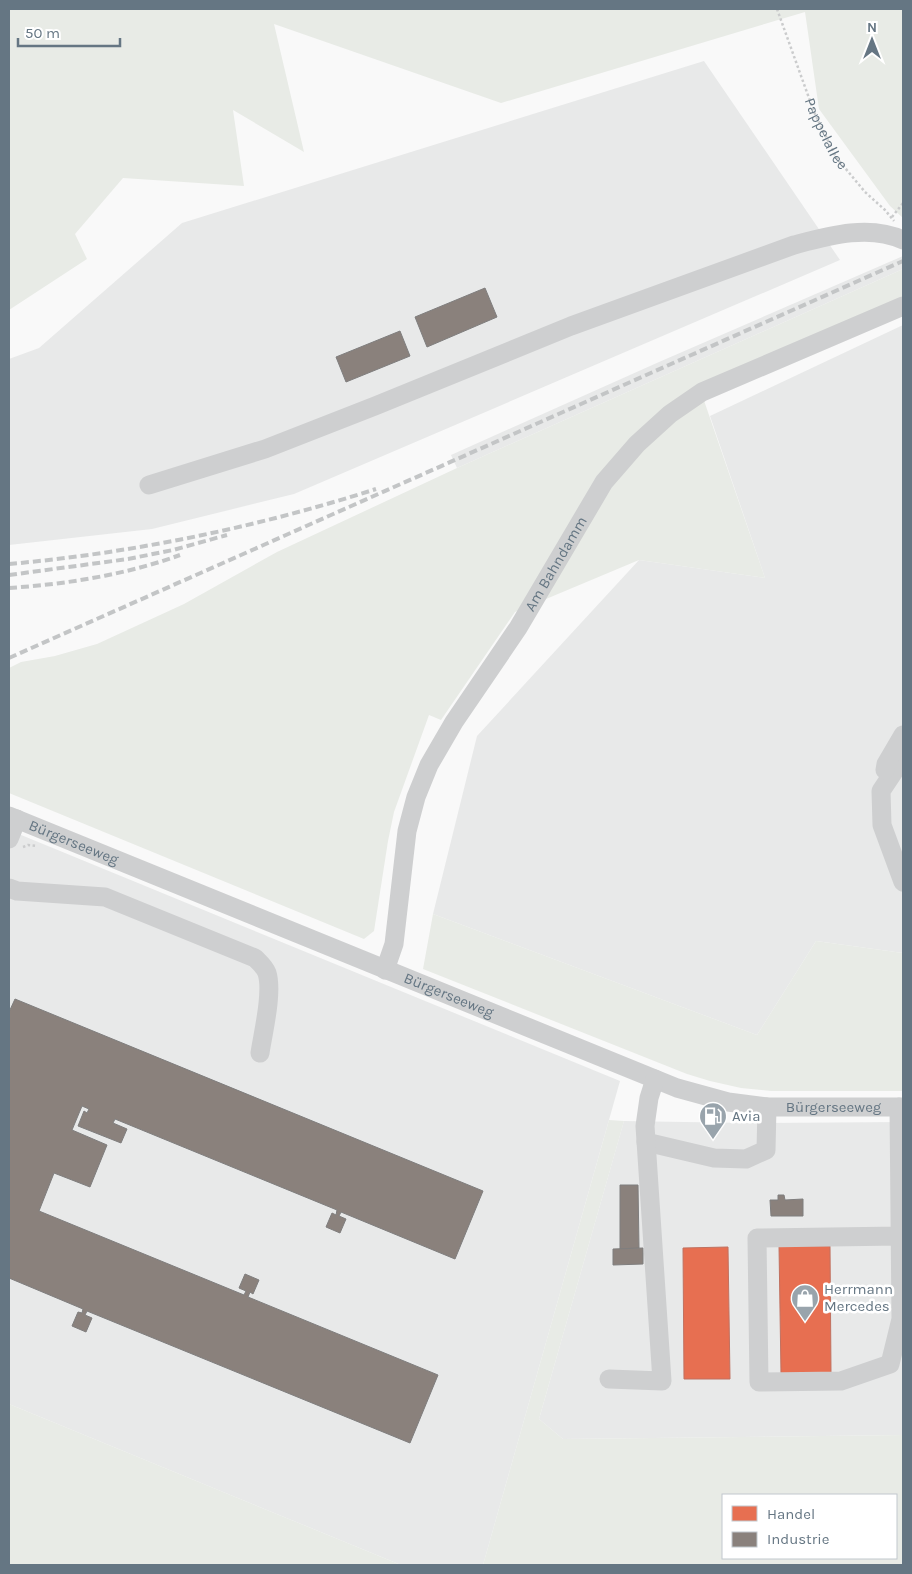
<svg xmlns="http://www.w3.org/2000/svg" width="912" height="1574" viewBox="0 0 912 1574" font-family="Karla,sans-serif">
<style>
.built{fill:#e8e9e9}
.green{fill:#e8ebe6;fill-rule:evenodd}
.shops{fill:#e76f51;stroke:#c07160}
.industry{fill:#8a817c;stroke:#7f7e7e}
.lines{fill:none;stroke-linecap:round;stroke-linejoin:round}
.path{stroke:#cbcccd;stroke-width:2.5;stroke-dasharray:2.5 2.5;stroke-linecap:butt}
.minor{stroke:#cecfd0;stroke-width:19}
.rail{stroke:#c3c5c6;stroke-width:4;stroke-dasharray:8 4;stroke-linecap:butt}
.labels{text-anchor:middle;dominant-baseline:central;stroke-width:5;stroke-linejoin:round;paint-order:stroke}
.street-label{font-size:15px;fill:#657683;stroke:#fff}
.poi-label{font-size:15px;fill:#657683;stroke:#fff;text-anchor:start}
</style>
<rect width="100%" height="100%" fill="#f9f9f9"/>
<!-- built -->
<g class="built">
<path d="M704,61l136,199 -546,234 -142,35 -143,16v-186l30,-11 143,-125z"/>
<path d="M903,256v13l-446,199 -6,-13 208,-93z"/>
<path d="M903,325v628l-87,-12 -59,94 -324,-121 44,-178 162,-176 126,18 -55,-162z"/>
<path d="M9,830l611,251 -137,484h-82l-392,-161z"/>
<path d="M624,1121l122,2 157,-1v313l-340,4 -24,-20z"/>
</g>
<!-- green -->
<g class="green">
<path d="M9,9h894v209l-13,-12 -71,-97 -14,-97 -304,91 -227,-79 30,128 -71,-42 11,76 -121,-8 -48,56 12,25 -78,51z"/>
<path d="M903,269v29l-204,88 66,192 -126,-18 -124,52 -74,108 -12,-5 -35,97 -6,29 -14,90 -10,8 -355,-146v-125l12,-6 34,-6 42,-12 87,-40 93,-52 180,-84z"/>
<path d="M433,914l324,121 59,-94 87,12v138h-132l-30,-3 -31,-7 -23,-7 -264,-105z"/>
<path d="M609,1120l15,1 -85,298 24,20 340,-4v130h-420zM723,1495h173v63h-173z"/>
<path d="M9,1404l392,161h-392z"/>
</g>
<!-- shops -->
<g class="shops">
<path d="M779,1246h51l1,127 -50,1z"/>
<path d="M728,1247l2,132h-46l-1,-131z"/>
</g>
<!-- industry -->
<g class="industry">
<path d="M485,288l12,29 -70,30 -12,-30z"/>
<path d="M400,331l10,25 -64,26 -10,-25z"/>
<path d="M15,999l468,192 -28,68 -114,-47 -2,4 7,3 -6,14 -14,-6 6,-14 4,2 1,-5 -222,-91 -2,4 14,6 -6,14 -43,-17 6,-15 3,2 2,-4 -7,-3 -10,24 35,15 -17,42 -36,-14 -15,38 205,84 2,-4 -7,-3 6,-14 14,6 -6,14 -3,-2 -2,5 190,78 -28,68 -323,-132 -2,4 7,3 -6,14 -14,-6 6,-14 4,1 1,-4 -74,-31v-266z"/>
<path d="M620,1185h18l1,63 -19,1z"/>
<path d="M778,1195h6l1,5 18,-1v17h-32l-1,-16h8z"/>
<path d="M643,1248v16l-30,1v-16z"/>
</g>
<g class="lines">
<!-- path -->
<g class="path">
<path id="s1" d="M777,9l37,103 22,45 29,35 20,18 9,11"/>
<path d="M892,217l11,-14"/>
<path d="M23,847l5,-2 9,1"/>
</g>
<!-- minor -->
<g class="minor">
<path d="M149,485l116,-36 110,-43 196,-80 223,-81c34,-9 75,-21 109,-5"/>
<path d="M903,758l-22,33 1,34 21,57"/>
<path d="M885,770l1,-6 17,-29"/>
<path id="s2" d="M9,816l668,272 51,14 39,5h136"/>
<path d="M9,839l8,-20"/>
<path d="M9,888l8,3 88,6 150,61c5,5 10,9 12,15 6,19 -4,60 -7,80"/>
<path id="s3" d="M385,970l9,-26 13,-113 9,-34 13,-32 25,-43 64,-94 86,-146 33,-38 33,-30 32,-22 201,-86"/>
<path d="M899,1107l2,212 -11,45 -49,17 -82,1 -2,-144 142,-2"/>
<path d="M646,1142l68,16 32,1 20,-9 1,-43"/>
<path d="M609,1379l53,2 -17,-255 4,-28 6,-19"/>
</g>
<!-- rail -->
<g class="rail">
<path d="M9,564c124,-11 249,-37 367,-75"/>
<path d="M9,575l119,-16 45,-9 54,-15"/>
<path d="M9,588c58,-4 116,-13 171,-33"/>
<path d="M9,658l894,-397"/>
</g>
</g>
<!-- icons -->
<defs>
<g id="fuel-pin" transform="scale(1.4375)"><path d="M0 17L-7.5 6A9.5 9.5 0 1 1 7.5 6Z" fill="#99a4ac" stroke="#fff"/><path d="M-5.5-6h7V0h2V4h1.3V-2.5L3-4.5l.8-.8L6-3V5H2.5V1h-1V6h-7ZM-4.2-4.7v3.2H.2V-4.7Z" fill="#fff"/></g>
<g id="shop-pin" transform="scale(1.4375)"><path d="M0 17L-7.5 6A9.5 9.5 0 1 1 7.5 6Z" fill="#99a4ac" stroke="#fff"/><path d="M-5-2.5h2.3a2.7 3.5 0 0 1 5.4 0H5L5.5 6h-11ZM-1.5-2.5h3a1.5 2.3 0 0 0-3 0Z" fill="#fff"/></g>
</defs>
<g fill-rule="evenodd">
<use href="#fuel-pin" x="713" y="1116"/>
<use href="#shop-pin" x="805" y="1298"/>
</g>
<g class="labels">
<!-- street labels -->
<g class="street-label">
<text stroke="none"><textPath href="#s1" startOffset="134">Pappelallee</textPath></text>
<text stroke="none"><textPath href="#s3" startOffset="449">Am Bahndamm</textPath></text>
<text stroke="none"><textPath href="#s2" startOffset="70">Bürgerseeweg</textPath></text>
<text stroke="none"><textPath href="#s2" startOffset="475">Bürgerseeweg</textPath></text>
<text stroke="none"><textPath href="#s2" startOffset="880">Bürgerseeweg</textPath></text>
</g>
<!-- poi labels -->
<g class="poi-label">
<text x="732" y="1116">Avia</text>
<text x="824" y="1289">Herrmann<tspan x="824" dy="17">Mercedes</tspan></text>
</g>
</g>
<!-- border -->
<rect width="912" height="1574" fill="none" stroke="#657683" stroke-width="20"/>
<!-- legend -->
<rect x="722" y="1494" width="175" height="65" fill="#ffffff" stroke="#c1c8cd"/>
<rect x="732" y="1506" width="25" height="15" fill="#e76f51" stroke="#c1c8cd"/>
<text x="767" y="1519" font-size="15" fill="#657683">Handel</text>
<rect x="732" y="1532" width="25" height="15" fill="#8a817c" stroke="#c1c8cd"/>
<text x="767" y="1544" font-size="15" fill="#657683">Industrie</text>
<!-- north arrow -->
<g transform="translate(872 40)" stroke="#ffffff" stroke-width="4" paint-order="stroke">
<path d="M0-4L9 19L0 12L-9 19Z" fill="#657683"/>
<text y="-8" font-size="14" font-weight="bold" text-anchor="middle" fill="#657683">N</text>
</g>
<!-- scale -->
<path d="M18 38v8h102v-8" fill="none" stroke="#657683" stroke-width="2.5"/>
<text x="25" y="38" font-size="15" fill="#657683" stroke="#ffffff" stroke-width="4" paint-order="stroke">50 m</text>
</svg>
